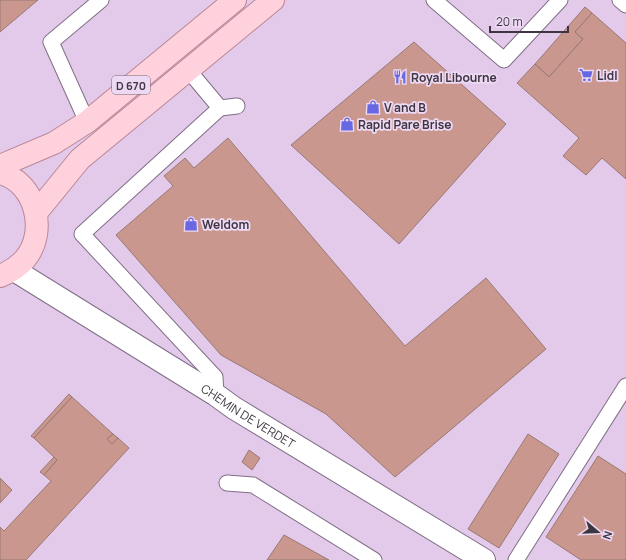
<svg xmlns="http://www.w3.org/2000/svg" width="626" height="560" viewBox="0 0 626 560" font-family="Manrope,sans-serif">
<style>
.built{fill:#e3caeb}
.building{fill:#ca978f;stroke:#997974}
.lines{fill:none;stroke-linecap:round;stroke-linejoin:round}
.service-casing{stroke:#816f87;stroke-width:17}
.tertiary-casing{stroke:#816f87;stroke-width:24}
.primary-casing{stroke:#ba8796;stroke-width:24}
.service{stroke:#fff;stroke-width:15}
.tertiary{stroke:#fff;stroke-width:22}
.primary{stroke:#fed1dc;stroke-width:22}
.labels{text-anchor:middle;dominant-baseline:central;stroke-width:3.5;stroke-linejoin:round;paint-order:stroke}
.shield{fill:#edd9f4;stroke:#726776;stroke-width:1}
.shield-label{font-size:11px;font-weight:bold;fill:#3d3640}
.poi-label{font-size:12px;font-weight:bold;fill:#3d3640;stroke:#edd9f4;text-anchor:start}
.street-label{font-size:12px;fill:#3d3640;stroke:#edd9f4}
</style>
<rect width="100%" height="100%" fill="#edd9f4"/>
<!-- built -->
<rect class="built" x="0" y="0" width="626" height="560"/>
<!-- building -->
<g class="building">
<path d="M0,0h38l-38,32z"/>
<path d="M585,7l7,6 -17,19 8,7 -34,38 -14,-13z"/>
<path d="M592,13l34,30v136l-24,-21 -16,17 -23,-19 16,-18 -62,-55 18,-19 14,13 34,-38 -8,-7z"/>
<path d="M414,42l92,82 -107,120 -108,-99z"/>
<path d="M228,138l177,208 81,-68 60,71 -151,128 -69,-63 -105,-59 -105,-120 57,-49 -9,-10 21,-18 9,10z"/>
<path d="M69,394l3,3 -38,41 -3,-2z"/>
<path d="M72,397l41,37 -6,5 5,5 6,-6 11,10 -103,112h-26v-33l4,4 47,-50 -7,-6 13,-15 -23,-22z"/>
<path d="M113,434l5,4 -6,6 -5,-5z"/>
<path d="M528,434l31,20 -60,94 -31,-19z"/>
<path d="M249,450l11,8 -8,12 -10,-8z"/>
<path d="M598,456l28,18v86h-45l-35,-23z"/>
<path d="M54,457l3,3 -13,15 -4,-3z"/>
<path d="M0,478l12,12 -12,13z"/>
<path d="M284,535l45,25h-62z"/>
</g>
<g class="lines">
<!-- service casing -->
<g class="service-casing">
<g id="service">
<path d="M434,0l70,60 56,-60"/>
<path d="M620,0l6,5"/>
<path d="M189,71l31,37 -138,126 133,143 1,18"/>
<path d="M220,108l17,-2"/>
<path d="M87,122l-36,-80 50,-42"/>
<path d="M227,483l26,2 121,75"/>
<path d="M516,560l110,-174"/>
</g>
</g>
<!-- tertiary casing -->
<g class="tertiary-casing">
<g id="tertiary">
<path id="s1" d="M14,270l202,125 18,13 250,152"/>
</g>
</g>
<!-- primary casing -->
<g class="primary-casing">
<g id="primary">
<path d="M0,166l54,-23 33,-21 148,-122"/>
<path d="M0,173c36,9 48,59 25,86 -7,8 -15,13 -25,17"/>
<path d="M36,213l44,-54 193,-159"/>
</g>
</g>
<!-- service -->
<use href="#service" class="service"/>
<!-- tertiary -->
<use href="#tertiary" class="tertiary"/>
<!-- primary -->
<use href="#primary" class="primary"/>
</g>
<!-- icons -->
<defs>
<g id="supermarket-bare" transform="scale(1.08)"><path d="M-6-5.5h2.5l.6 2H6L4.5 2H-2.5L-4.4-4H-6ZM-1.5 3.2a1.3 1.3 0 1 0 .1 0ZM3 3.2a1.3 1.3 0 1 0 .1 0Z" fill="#6869e2" stroke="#edd9f4" stroke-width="2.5" paint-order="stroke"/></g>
<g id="restaurant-bare" transform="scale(1.08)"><path d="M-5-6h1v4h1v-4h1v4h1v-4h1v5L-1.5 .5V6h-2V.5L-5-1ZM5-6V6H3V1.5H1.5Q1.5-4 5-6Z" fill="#6869e2" stroke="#edd9f4" stroke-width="2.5" paint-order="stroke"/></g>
<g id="shop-bare" transform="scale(1.08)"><path d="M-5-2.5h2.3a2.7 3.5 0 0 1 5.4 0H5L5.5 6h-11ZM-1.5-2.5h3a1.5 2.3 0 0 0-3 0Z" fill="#6869e2" stroke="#edd9f4" stroke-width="2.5" paint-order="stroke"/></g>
</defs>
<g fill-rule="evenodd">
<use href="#supermarket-bare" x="586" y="75"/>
<use href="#restaurant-bare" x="400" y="77"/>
<use href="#shop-bare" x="373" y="107"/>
<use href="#shop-bare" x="347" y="124"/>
<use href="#shop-bare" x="191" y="224"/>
</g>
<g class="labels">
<!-- shield labels -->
<rect class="shield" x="112" y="76" width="38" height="18" rx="3"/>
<g class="shield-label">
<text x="131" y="85">D 670</text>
</g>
<!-- poi labels -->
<g class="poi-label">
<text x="597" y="75">Lidl</text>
<text x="411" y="77">Royal Libourne</text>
<text x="384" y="107">V and B</text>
<text x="358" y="124">Rapid Pare Brise</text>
<text x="202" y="224">Weldom</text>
</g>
<!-- street labels -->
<g class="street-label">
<text stroke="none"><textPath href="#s1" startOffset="276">CHEMIN DE VERDET</textPath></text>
</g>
</g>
<!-- north arrow -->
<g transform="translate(598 532) rotate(109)" stroke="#edd9f4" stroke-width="3" paint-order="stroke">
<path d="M0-3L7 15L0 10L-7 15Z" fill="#3d3640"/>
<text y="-6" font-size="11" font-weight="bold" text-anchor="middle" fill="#3d3640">N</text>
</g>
<!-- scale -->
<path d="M490 26v6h78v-6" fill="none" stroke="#3d3640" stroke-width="2"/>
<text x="496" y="26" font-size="12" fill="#3d3640" stroke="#edd9f4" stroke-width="3" paint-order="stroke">20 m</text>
</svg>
